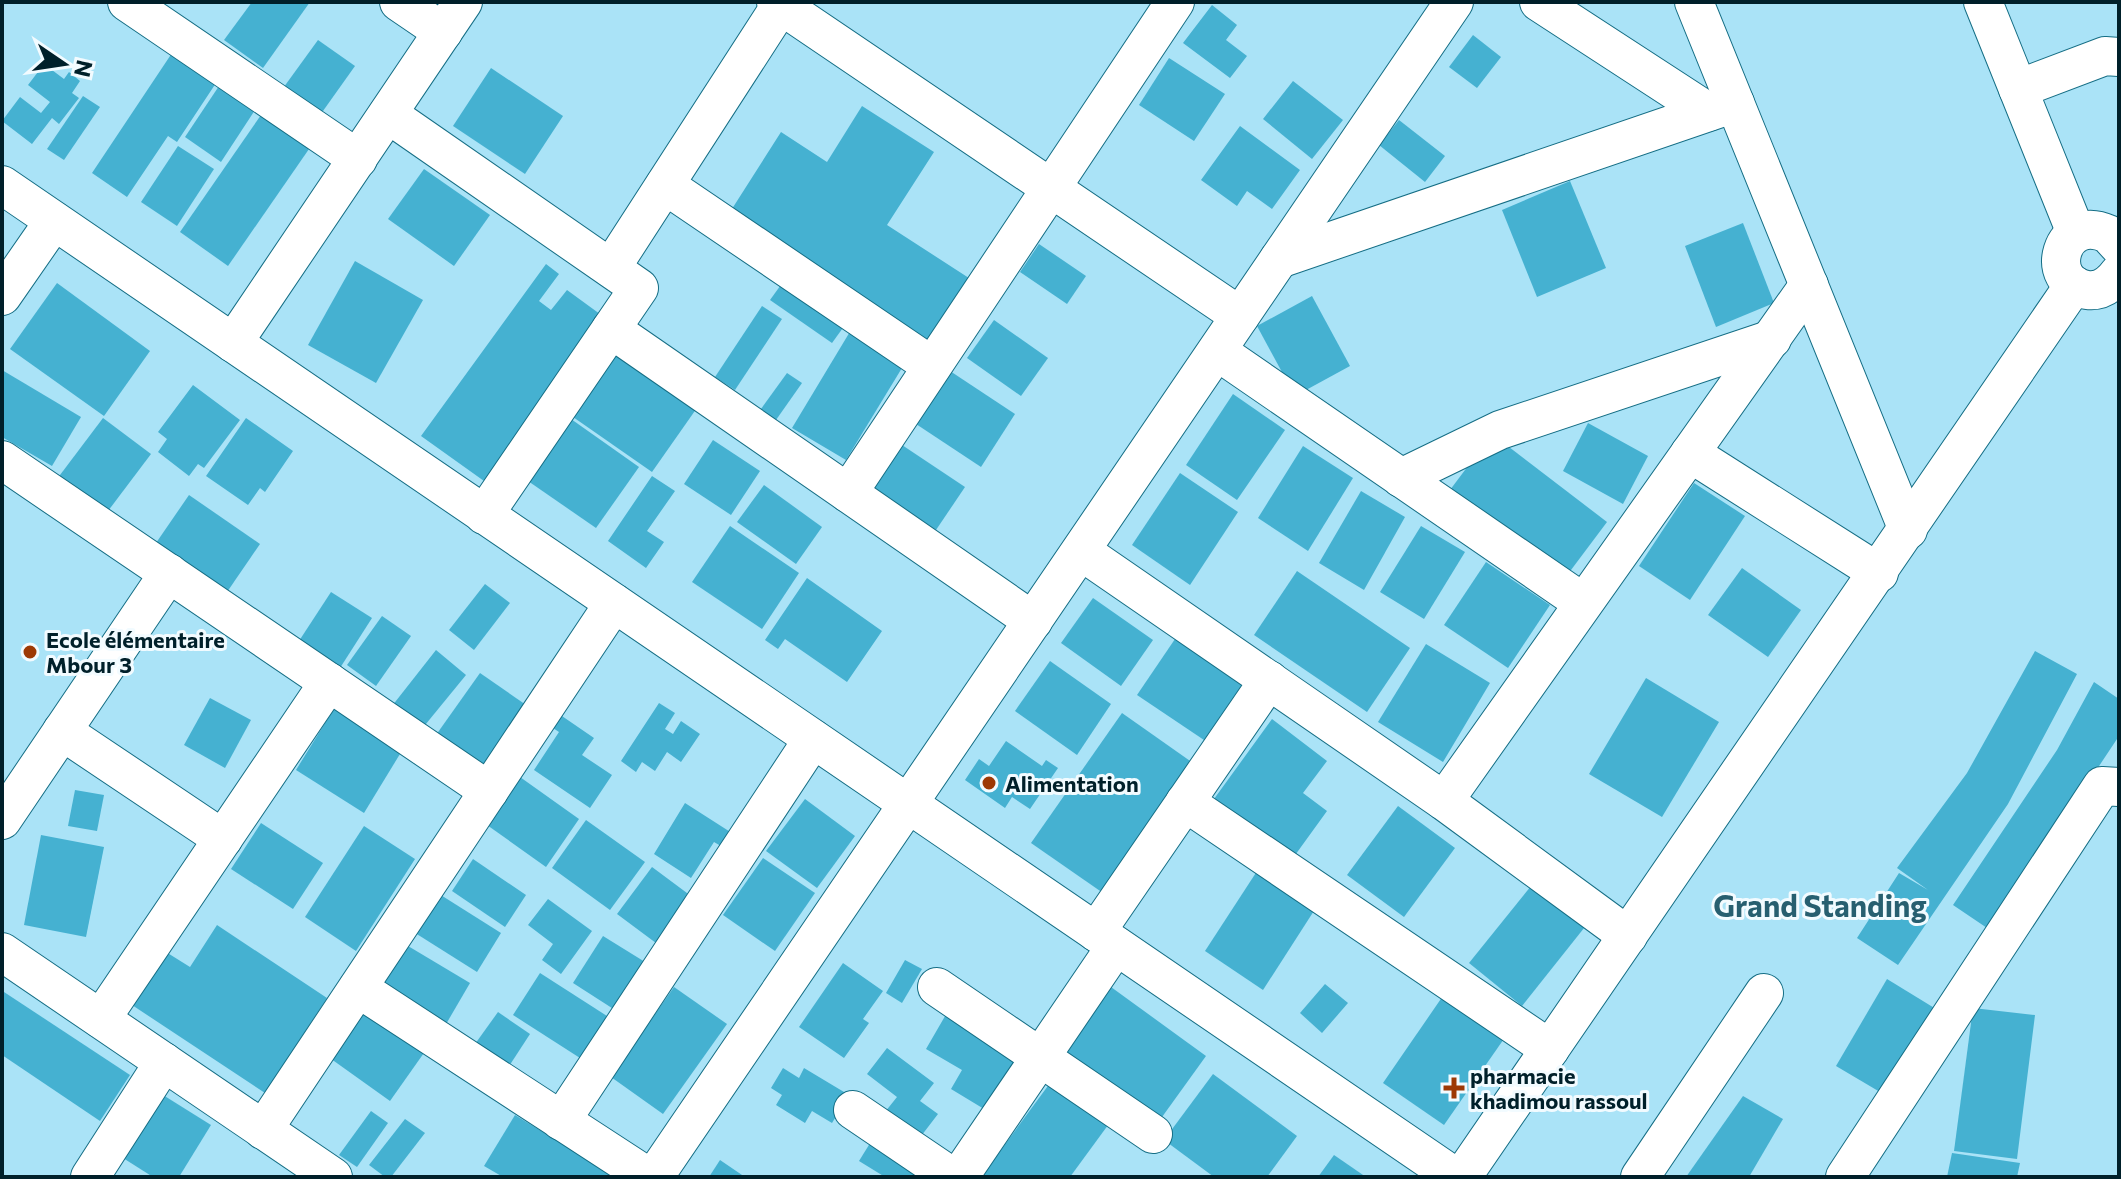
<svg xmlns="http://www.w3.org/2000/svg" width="2121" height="1179" viewBox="0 0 2121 1179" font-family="Commissioner,sans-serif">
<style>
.building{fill:#45b1d1}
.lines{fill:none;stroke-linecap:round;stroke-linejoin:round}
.minor-casing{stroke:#156e85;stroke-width:40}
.minor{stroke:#fff;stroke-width:38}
.poi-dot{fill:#9d3905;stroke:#f2fbff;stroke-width:3}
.labels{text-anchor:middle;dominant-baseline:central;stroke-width:6;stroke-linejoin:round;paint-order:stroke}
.poi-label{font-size:22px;font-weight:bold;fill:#00202a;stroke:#f2fbff;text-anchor:start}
.district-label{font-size:30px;font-weight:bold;fill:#275f70;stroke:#f2fbff}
</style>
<rect width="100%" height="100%" fill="#aae3f7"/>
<!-- building -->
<g class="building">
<path d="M252,2h58l-47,66 -39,-28z"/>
<path d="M1212,5l25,20 -11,15 21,16 -17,22 -47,-35z"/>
<path d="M1473,35l28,22 -24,31 -28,-21z"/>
<path d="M318,40l37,26 -37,52 -37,-27z"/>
<path d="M174,50l44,30 -41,62 -9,-6 -41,61 -35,-24z"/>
<path d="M1169,58l56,36 -31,47 -55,-36z"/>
<path d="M44,64l20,15 5,-7 11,9 -8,12 7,5 -20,26 -7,-6 -20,26 -30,-23 18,-24 21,16 9,-11 -22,-17z"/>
<path d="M491,68l72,48 -38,58 -72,-48z"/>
<path d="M1293,81l50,39 -31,39 -49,-40z"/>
<path d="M221,83l36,24 -36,55 -36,-25z"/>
<path d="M83,96l17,11 -36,53 -17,-11z"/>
<path d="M862,106l72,46 -47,73 85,55 -41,63 -201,-131 51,-80 46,30z"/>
<path d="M261,115l48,34 -81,117 -48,-34z"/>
<path d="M1399,120l46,36 -20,26 -46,-37z"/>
<path d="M1240,126l60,44 -28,39 -25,-18 -10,15 -36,-26z"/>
<path d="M178,146l36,23 -37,57 -36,-24z"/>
<path d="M424,169l66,46 -36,51 -66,-47z"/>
<path d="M1570,181l36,87 -69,29 -35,-87z"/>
<path d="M1743,223l31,80 -58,24 -31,-81z"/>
<path d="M1039,244l47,32 -19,28 -47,-32z"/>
<path d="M355,261l68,39 -47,83 -68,-38z"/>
<path d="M546,264l13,10 -20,27 12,9 16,-20 37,27 -120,164 -63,-45z"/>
<path d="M783,282l62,43 -13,18 -62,-43z"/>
<path d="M57,283l93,68 -46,65 -94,-67z"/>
<path d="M1312,296l38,70 -55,30 -38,-70z"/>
<path d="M762,306l20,13 -47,71 -20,-13z"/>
<path d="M994,320l54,38 -27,38 -54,-38z"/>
<path d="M851,330l54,33 -59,97 -54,-32z"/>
<path d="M619,349l80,56 -47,67 -79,-55z"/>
<path d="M2,370l79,47 -29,49 -50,-29z"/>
<path d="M950,371l65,43 -34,53 -65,-43z"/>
<path d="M787,373l15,10 -26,37 -15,-11z"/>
<path d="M193,385l47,35 -36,48 -6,-4 -9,12 -31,-24 9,-13 -9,-7z"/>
<path d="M1233,394l52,36 -48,70 -51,-35z"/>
<path d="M103,418l48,36 -46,61 -48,-36z"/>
<path d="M246,418l47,33 -28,41 -5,-4 -12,17 -42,-29z"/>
<path d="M571,419l68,48 -43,61 -68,-47z"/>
<path d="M1588,423l60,33 -25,48 -60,-33z"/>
<path d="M1492,434l115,88 -42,56 -115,-88z"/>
<path d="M713,440l47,31 -29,44 -47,-31z"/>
<path d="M899,443l66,44 -29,43 -66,-44z"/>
<path d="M1303,446l50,32 -45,73 -50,-33z"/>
<path d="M1180,473l58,39 -48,73 -58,-40z"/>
<path d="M652,476l23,15 -28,40 17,11 -18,26 -38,-27z"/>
<path d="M1694,483l51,33 -55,84 -51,-34z"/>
<path d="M764,485l58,42 -26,37 -59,-42z"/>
<path d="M1361,491l44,26 -41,73 -45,-27z"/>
<path d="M189,495l71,49 -35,51 -69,-52z"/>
<path d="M730,526l69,47 -37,56 -70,-47z"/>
<path d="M1421,526l44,26 -41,67 -44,-27z"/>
<path d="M1486,562l64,43 -42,63 -64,-43z"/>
<path d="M1742,568l59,42 -33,47 -60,-42z"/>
<path d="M1297,571l113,77 -43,64 -113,-77z"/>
<path d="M807,578l75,53 -35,51 -62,-43 -7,10 -13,-9z"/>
<path d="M485,584l25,19 -36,47 -25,-20z"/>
<path d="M331,592l41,26 -32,50 -41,-27z"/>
<path d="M1093,598l60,42 -32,46 -60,-43z"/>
<path d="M382,616l29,20 -35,50 -29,-21z"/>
<path d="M1175,639l67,46 -38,55 -67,-45z"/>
<path d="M1426,644l64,39 -47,79 -65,-40z"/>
<path d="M436,650l30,25 -45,55 -29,-24z"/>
<path d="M2035,651l42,23 -69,130 -110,161 -41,-27 42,-65 29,17 -31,-22 70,-95z"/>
<path d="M1050,661l61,43 -34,51 -62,-44z"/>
<path d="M480,673l49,34 -44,63 -49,-35z"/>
<path d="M1646,678l73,44 -57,95 -73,-43z"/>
<path d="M2094,682l25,17v37l-129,194 -37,-25 104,-155z"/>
<path d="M210,698l41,22 -26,48 -41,-23z"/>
<path d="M659,703l16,10 -10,16 8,5 8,-13 19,13 -19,28 -14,-10 -12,19 -13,-9 -6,10 -15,-11z"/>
<path d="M335,707l68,42 -39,64 -68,-43z"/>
<path d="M1122,713l71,50 -90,130 -72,-50z"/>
<path d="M559,714l35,24 -12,17 30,20 -22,33 -56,-38 25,-38 -9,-6z"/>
<path d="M1272,719l55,42 -24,32 24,18 -34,47 -79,-59z"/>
<path d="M1006,741l36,25 4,-6 12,8 -28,41 -18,-12 -7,11 -40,-28 14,-21 10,7z"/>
<path d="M520,777l59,42 -33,48 -59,-42z"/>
<path d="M75,790l29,5 -7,36 -29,-5z"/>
<path d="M805,799l50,37 -38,52 -51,-37z"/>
<path d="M685,803l50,32 -9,14 -12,-7 -23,36 -37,-24z"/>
<path d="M1398,806l57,42 -51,69 -57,-42z"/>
<path d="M586,820l59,42 -35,48 -58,-42z"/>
<path d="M261,823l62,40 -30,46 -62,-40z"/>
<path d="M364,826l51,33 -59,92 -51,-34z"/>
<path d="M41,835l63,12 -18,90 -62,-12z"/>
<path d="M763,858l52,35 -40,58 -52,-36z"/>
<path d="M473,859l53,36 -21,32 -53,-36z"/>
<path d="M1261,865l58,38 -56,87 -58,-39z"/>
<path d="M652,867l43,32 -35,47 -43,-32z"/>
<path d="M1539,876l53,42 -70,88 -53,-43z"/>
<path d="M436,892l65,41 -24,39 -65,-41z"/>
<path d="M548,899l44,32 -31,43 -19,-14 11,-16 -25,-19z"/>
<path d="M217,925l110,73 -62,95 -133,-88 34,-53 24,15z"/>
<path d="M603,936l42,26 -30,48 -42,-27z"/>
<path d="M403,943l67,40 -28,48 -67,-40z"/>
<path d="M905,960l17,9 -20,34 -16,-10z"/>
<path d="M843,963l40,28 -20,28 6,4 -25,35 -45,-31z"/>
<path d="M540,973l67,43 -27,42 -67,-43z"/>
<path d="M1887,979l49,30 -51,86 -49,-29z"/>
<path d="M1325,984l23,19 -26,30 -22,-20z"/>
<path d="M674,987l53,37 -64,90 -52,-37z"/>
<path d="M1111,987l95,69 -49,68 -95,-69z"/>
<path d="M1447,990l61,43 -64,92 -61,-42z"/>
<path d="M4,992l126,83 -30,46 -98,-66z"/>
<path d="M364,1005l62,45 -36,51 -63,-45z"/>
<path d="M1973,1008l62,7 -18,144 -63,-8z"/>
<path d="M948,1011l75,44 -34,57 -38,-23 11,-19 -36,-21z"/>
<path d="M498,1012l32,22 -26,40 -34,-23z"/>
<path d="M887,1048l47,35 -14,18 18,13 -23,30 -34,-27 16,-20 -30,-23z"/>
<path d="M783,1068l16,10 5,-10 45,27 -17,28 -20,-12 -7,12 -29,-18 6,-10 -11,-7z"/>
<path d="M1213,1074l84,62 -30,41h-53l-50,-37z"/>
<path d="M1053,1079l58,42 -41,56h-89z"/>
<path d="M163,1095l48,30 -32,52h-26l-30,-19z"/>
<path d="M1743,1096l40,23 -34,58h-63z"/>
<path d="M371,1111l17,12 -31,44 -18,-12z"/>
<path d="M515,1115l101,62h-113l-19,-11z"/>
<path d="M405,1119l20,14 -34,44h-6l-16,-12z"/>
<path d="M872,1140l59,37h-46l-26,-16z"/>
<path d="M1952,1153l68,10 -3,14h-70z"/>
<path d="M1334,1155l32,22h-48z"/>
<path d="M720,1160l25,17h-36z"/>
</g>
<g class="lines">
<!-- minor casing -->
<g class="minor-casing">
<g id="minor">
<path d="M127,2l231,157"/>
<path d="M399,2l44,30"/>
<path d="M776,2l464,314"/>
<path d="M1539,2l169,110"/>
<path d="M1694,2l214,528"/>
<path d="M1983,2l93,231"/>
<path d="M2018,89l87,-33 14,1"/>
<path d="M388,114l251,174 -155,227"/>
<path d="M2,185l1453,992"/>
<path d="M665,185l267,181"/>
<path d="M2119,246l-11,-12c-48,-22 -66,49 -21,56 14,2 24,-6 32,-17"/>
<path d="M1279,259l456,-156"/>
<path d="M611,268l170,-263"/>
<path d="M2,296l52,-75"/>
<path d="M611,329l422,292"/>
<path d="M233,343l230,-341"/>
<path d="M1217,351l365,251"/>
<path d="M1690,453l189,120"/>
<path d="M2,460l487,331"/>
<path d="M1401,478l99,-48 272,-91"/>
<path d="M848,493l327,-491"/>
<path d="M1081,551l363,250 184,135"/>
<path d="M62,731l161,108"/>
<path d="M1444,801l365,-516"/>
<path d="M1185,802l365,247"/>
<path d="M2,820l167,-247"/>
<path d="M1096,932l173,-252"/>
<path d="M2,952l331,225"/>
<path d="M937,987l216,147"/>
<path d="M358,988l290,189"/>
<path d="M101,1019l228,-337"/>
<path d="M853,1110l99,67"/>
<path d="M561,1121l252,-382"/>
<path d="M263,1130l351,-527"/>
<path d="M90,1177l74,-115"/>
<path d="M654,1177l800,-1175"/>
<path d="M959,1177l157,-231"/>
<path d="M1462,1177l612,-892"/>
<path d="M1640,1177l124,-184"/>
<path d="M1845,1177l257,-391 17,1"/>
</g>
</g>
<!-- minor -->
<use href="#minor" class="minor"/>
</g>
<!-- markers -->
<g class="poi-dot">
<circle cx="30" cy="652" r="8"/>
<circle cx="989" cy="783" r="8"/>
<path d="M1450 1076h8v8h8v8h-8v8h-8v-8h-8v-8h8z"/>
</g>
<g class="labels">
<!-- poi labels -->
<g class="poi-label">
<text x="46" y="639">Ecole élémentaire<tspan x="46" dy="25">Mbour 3</tspan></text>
<text x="1005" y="783">Alimentation</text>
<text x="1470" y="1075">pharmacie<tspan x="1470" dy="25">khadimou rassoul</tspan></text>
</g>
<!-- district labels -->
<g class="district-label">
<text x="1820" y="904">Grand Standing</text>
</g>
</g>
<!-- border -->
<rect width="2121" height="1179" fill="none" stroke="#00202a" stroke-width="8"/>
<!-- north arrow -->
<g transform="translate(64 64) rotate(103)" stroke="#f2fbff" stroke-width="6" paint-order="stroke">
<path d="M0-6L14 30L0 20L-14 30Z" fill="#00202a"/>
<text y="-12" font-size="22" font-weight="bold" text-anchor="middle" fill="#00202a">N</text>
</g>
</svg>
